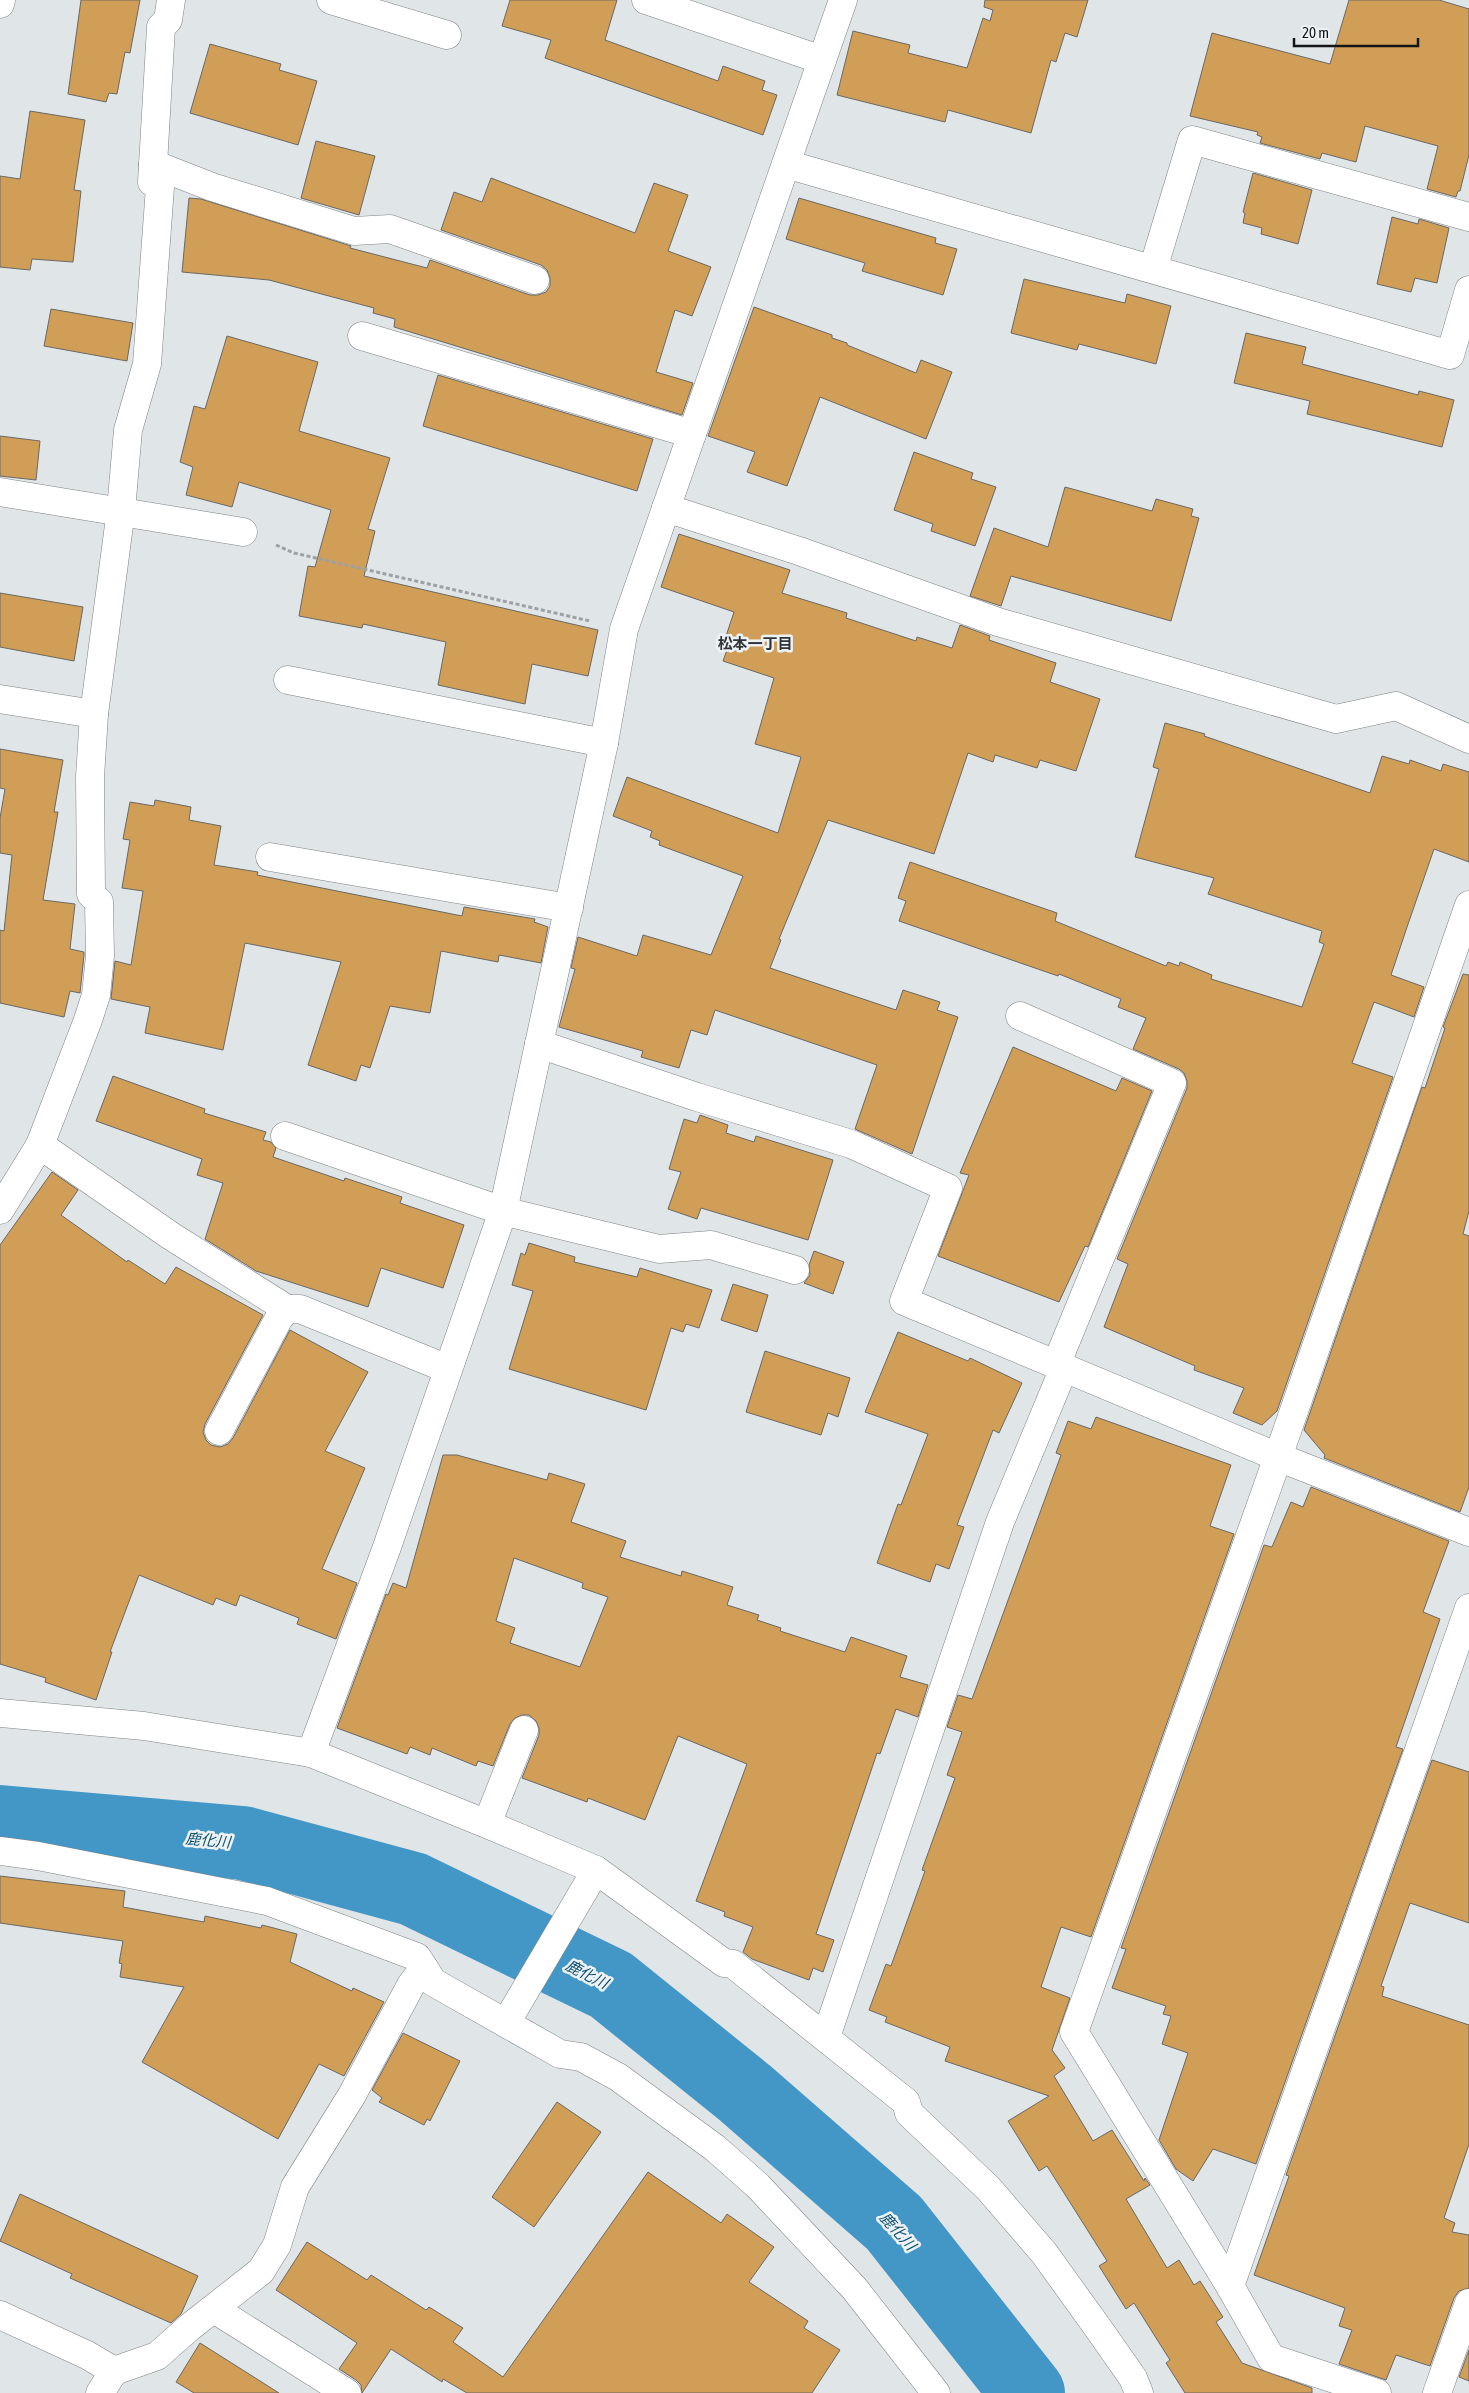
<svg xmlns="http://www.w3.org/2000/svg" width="1469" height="2393" viewBox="0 0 1469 2393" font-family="'Asap Condensed','Noto Sans JP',sans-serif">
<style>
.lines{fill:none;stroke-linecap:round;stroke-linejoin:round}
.river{stroke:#4397c6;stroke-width:74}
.building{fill:#d09e56;stroke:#6a6864;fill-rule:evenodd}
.minor-casing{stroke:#7f8386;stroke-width:29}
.path{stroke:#9ea1a4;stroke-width:3;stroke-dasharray:4 2.5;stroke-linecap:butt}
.minor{stroke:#fff;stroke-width:28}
.labels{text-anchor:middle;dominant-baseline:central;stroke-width:5;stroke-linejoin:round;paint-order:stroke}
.neighbourhood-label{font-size:15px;font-weight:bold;fill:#313437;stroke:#edf2f5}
.water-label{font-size:15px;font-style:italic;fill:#0b4f6f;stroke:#edf2f5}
</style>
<rect width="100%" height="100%" fill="#e0e5e8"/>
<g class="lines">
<!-- river -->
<path class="river" d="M0,1822l243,21 170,46 198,96 134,108 149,130 134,170"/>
</g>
<!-- building -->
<g class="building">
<path d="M81,0h59l-10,53 -5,-1 -8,42 -8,-1 -3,9 -38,-8z"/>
<path d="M510,0h107l-12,40 113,41 5,-15 42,15 -3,9 15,5 -14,40 -218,-77 6,-18 -49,-14z"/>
<path d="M985,0h103l-11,37 -12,-4 -9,29 -5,-2 -20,73 -83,-23 -3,12 -108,-27 16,-64 57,14 -2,8 59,15 16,-50 7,3 3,-11 -9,-3z"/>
<path d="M1349,0h90l30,9v146l-9,36h-2l-2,6 -29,-8 11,-43 -73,-20 -9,36 -34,-9 -2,6 -60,-16 2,-6 -5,-2 1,-3 -68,-16 22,-83 118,31z"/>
<path d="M210,44l71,20 -2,6 38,11 -19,64 -108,-32z"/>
<path d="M30,111l55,9 -11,70 7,1 -8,71 -41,-3 -2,11 -30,-3v-91l20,3z"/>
<path d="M316,141l59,15 -16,59 -58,-17z"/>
<path d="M1253,173l59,17 -14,54 -37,-10 1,-6 -19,-5 2,-10 -2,-1z"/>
<path d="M491,178l144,55 19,-50 34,12 -20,56 43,16 -19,49 -17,-6 -19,62 37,11 -11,32 -288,-88 1,-8 -22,-6 1,-5 -105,-28 -87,-8 7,-74 12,1 150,47 -1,2 77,20 3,-8 100,35h8l8,-3 4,-6v-8l-3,-8 -6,-5 -100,-35 13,-38 28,10z"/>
<path d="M799,198l137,40 -1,5 22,6 -14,46 -81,-24 3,-8 -79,-24z"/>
<path d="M1392,217l26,7 1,-5 30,9 -12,55 -22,-5 -4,14 -34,-8z"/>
<path d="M1024,279l101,24 2,-9 44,12 -15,58 -77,-20 -2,6 -66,-17z"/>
<path d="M754,307l78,28v3l15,5v2l69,28 5,-13 31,12 -26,67 -106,-42 -33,89 -40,-14 8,-20 -47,-16z"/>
<path d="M51,309l82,14 -6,38 -83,-15z"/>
<path d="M1246,333l60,14 -4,17 116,31 1,-4 35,9 -12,47 -135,-33 3,-13 -76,-18z"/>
<path d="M227,336l91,26 -19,69 91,27 -22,71 7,2 -11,45 234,54 -10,46 -56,-12 -7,40 -87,-19 8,-43 -83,-18 -1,4 -63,-12 9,-50 7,1 16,-57 -92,-28 -7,25 -46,-12 7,-28 -13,-5 14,-56 11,3z"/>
<path d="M438,375l215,64 -16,52 -214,-65z"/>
<path d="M0,436l40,5 -4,39 -36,-4z"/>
<path d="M914,452l59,21 -2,6 25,8 -21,59 -44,-15 2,-7 -39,-14z"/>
<path d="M1065,487l87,24 4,-12 37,10 -2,7 8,2 -28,103 -160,-45 -10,30 -31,-10 24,-68 54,19z"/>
<path d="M679,534l111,36 -8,23 65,20 -1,5 70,23 1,-4 35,11 8,-23 30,11 -1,4 67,23 -6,19 50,17 -24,72 -36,-11 -3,8 -42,-13 -2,7 -25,-9 -34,101 -106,-34 -49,119 2,1 -11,28 126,42 7,-20 37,12 -3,8 21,7 -46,137 -57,-25 22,-64 -162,-55 -8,25 -16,-5 -12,38 -38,-11 2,-6 -84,-24 16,-58 -4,-1 7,-31 59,19 6,-21 68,20 32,-79 -84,-31 1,-4 -10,-4 2,-6 -39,-15 14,-39 151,56 23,-76 -46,-13 19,-66 -51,-17 5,-14 -5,-2 11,-33 -73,-25z"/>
<path d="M0,593l83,14 -9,54 -74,-14z"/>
<path d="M1165,723l40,11 -1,2 166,57 12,-37 27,8 1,-4 31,11 2,-7 26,8v90l-35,-13 -28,81 -15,45 33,12 -10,30 -40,-15 -22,61 41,14 -116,334 -15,14 -29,-12 11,-25 -50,-18 1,-4 -91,-39 24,-63 -11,-5 70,-171v-7l-3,-8 -5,-4 -46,-20 13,-31 -28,-11 3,-8 -62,-25 -1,2 -159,-55 7,-20 -8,-3 12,-36 147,51 -2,8 111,45 2,-4 11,4 1,-4 32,13 -1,4 91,28 22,-63 -5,-2 3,-11 -114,-37 6,-16 -79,-21 24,-88 -6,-2z"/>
<path d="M0,749l63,11 -9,52h4l-15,88 32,4 -5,45 14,3v3l-4,38 -10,-2 -6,26 -64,-14v-73l4,1 8,-76 -12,-2v-35l5,-29 -5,-1z"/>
<path d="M155,800l36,7 -2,13 32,6 -7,39 44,7 -1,3 205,41 2,-9 71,12 -1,3 14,5 -7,36 -42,-8 -1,7 -57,-11 -11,62 -40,-7 -20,62 -9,-3 -5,16 -48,-16 33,-103 -96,-19 -22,107 -78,-17 5,-26 -39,-8 4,-38 16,4 12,-74 -21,-3 8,-48 -7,-1 7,-37 24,4z"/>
<path d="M1463,974l6,1v236l-6,23 6,2v251l-9,25 -136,-54 1,-3 -21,-25 118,-343 3,1 20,-60 -2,-1z"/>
<path d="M1013,1047l103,44 6,-13 30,13 -64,156 -3,-1 -26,56 -121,-46 31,-81 -9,-2z"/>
<path d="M113,1076l92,33 -1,4 62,19 -3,8 8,2 5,6 -3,9 71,24 1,-3 57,19 -2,6 64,22 -21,63 -62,-20 -13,39 -112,-36 -51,-32 18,-56 -26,-8 5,-16 -106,-38z"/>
<path d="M700,1115l28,10 -2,8 28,9 2,-6 77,24 -25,80 -107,-32 -4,11 -29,-10 13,-37 -12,-3 15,-50 13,4z"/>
<path d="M52,1172l26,18 -17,25 66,47 1,-2 37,24 11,-17 87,48 -58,109 -2,8 3,8 5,5 9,2 8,-3 5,-6 57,-108 78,42 -43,79 40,17 -43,101 35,14 -21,56 -39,-15 2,-6 -59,-23 -4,11 -20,-8 -3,7 -74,-30 -29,77h2l-16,48 -51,-18 1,-4 -46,-14v-419z"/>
<path d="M529,1243l46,14 -1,5 63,15 3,-9 72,22 -13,38 -13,-4 -3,8 -12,-4 -25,82 -137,-41 24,-78 -21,-6 9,-32 4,2z"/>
<path d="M814,1251l30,11 -11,32 -29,-11 6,-8 -1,-10z"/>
<path d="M733,1284l35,11 -11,37 -36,-12z"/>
<path d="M898,1332l70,29 2,-3 52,25 -23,50 -6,-3 -36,95 7,2 -15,42 -13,-5 -6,18 -53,-19 21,-59 3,1 27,-71 -63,-22z"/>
<path d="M765,1351l85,27 -12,39 -10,-4 -7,22 -75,-23z"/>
<path d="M1096,1417l135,48 -21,61 24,8 -143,403 -30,-10 -20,60 29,11 -18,52 13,18 -11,8 39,65 19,-11 32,51 1,-3 5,7 -24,14 41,69 12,-8 15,25 6,-4 23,36 -7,5 26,41 70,25v5h-127l-19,-30 4,-3 -36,-57 -8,6 -27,-43 8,-5 -60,-95 -8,5 -31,-50 41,-25 -104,-35 5,-14 -65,-25 2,-5 -18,-7 17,-46 5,2 34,-95 -3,-1 33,-92 -8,-3 15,-43 -15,-5 11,-32 14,4 89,-244 -5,-2 12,-32 23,8z"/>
<path d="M443,1455h14l90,25 2,-7 36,11 -14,38 55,19 -6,16 61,19 1,-5 51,16 -6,18 32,10 -2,5 24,8 -1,3 65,21 6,-15 56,19 -7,21 28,8 -10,32 -22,-8 -16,45 -3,-1 -61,181 18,6 -11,32 -10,-4 -4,12 -57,-21 -9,-7 10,-25 -29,-11 1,-4 -29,-11 51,-137 -69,-28 -33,84 -57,-22 -1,4 -65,-24 17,-43v-7l-3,-7 -7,-6h-7l-7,3 -5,6 -17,42 -15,-5 -2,5 -44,-18 -2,7 -20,-8 -3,7 -70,-26 49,-134 2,1 5,-12 13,5zM514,1558l69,25 -1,5 26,9 -28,70 -70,-24 5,-15 -19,-7z"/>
<path d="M1311,1487l138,54 -26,71 17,7 -44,128 7,2 -147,415 -43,-15 -20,32 -17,-12 -17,-29 29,-87 -26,-9 9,-28 -8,-2 3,-8 -54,-18 14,-39 -5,-1 143,-403 8,2 19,-45 12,5z"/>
<path d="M1432,1760l37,12v151l-59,-20 -29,83 3,1 -2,9 87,29v119l-25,74 11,5 -3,9 17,3v53l-10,3 -5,7 -24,68 -34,-11 -10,25 -47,-16 13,-34 -13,-4 6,-18 -91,-33 35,-99 -3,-1z"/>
<path d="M0,1876l125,15 -2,16 81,15 1,-6 56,12 1,-3 35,9 -7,28 62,29 1,-3 31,14 -40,74 -25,-12 -41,75 -136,-77 42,-75 -64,-10 2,-13 -3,-1 4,-22 -123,-18z"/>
<path d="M403,2033l57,28 -30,60 -3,-2 -3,6 -45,-23 3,-4 -10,-8z"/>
<path d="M557,2102l44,30 -67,95 -42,-30z"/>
<path d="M648,2172l73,51 6,-9 47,33 -25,35 59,39 -4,7 36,22 -28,43h-345l-24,-14 -1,3 -51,-33 -29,44 -1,-8 -5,-5 -17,-11 18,-26 -81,-53 31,-48 60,38 4,-5 55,35 3,-3 34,21 -10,14 50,35z"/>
<path d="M20,2194l178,82 -17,38 -10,9 -101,-45 2,-4 -72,-33z"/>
<path d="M200,2343l79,50h-85l-18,-11z"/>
<path d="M1469,2350v31l-10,-4z"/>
</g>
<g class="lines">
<!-- minor casing -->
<g class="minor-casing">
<g id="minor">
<path d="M331,0l116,35"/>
<path d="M646,0l176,60"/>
<path d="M0,4l1,-4"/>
<path d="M153,164l59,23 142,44 36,-2 145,51"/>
<path d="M786,164l664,191 19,-65"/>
<path d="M1153,269l39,-129 277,77"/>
<path d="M362,336l330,98"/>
<path d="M0,492l243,40"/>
<path d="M666,508l133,43 199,71 338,97 60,-13 73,33"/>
<path d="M288,680l316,63"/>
<path d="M0,699l94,15"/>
<path d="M270,857l299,51"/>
<path d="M1020,1016l152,67 -116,282"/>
<path d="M539,1044l158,53 154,47 97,44 -44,113 374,156 191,75"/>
<path d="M285,1136l218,75 156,38 52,-4 84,25"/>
<path d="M40,1145l131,91 116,73"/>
<path d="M0,1210l40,-65 48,-125 8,-25 4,-39 -1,-54 -8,-8 -1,-117 4,-63 27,-204 7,-80 19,-66 13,-177 -8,-5 9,-155 7,-7 3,-20"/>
<path d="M219,1431l60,-113 8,-9h13l148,60"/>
<path d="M0,1713l144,13 167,27 176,71 109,46 128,93 9,1 173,138 3,11 79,75 56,65 54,75 35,50 6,15"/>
<path d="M311,1753l76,-206 116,-336 101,-468 20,-114 219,-629"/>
<path d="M487,1824l37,-94"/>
<path d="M0,1851l38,5 229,45 150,56 16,25 127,72 21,3 37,20 97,71 43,38 96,102 82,105"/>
<path d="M506,2023l90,-153"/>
<path d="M826,2037l174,-515 64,-154"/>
<path d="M1230,2286l239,-678"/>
<path d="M214,2309l133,84"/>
<path d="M0,2315l87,40 27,16"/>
<path d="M100,2393l14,-22 43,-15 34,-30 70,-55 16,-26 18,-58 57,-92 59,-110 13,-17"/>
<path d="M1377,2393l-106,-35 -41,-72 -156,-254 204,-575 191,-552"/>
<path d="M1437,2393l32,-90"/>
</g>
</g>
<!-- path -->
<path class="path" d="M276,545l18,8 296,68"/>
<!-- minor -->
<use href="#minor" class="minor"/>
</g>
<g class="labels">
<!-- neighbourhood labels -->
<g class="neighbourhood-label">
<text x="755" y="643">松本一丁目</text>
</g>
<!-- water labels -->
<g class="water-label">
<text transform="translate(208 1840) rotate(5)">鹿化川</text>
<text transform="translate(587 1974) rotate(27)">鹿化川</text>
<text transform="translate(898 2231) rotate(48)">鹿化川</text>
</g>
</g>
<!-- scale -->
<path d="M1294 38v8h124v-8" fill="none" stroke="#141516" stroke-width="2.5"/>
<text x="1302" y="38" font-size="15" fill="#141516" stroke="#edf2f5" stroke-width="4" paint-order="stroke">20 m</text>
</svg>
